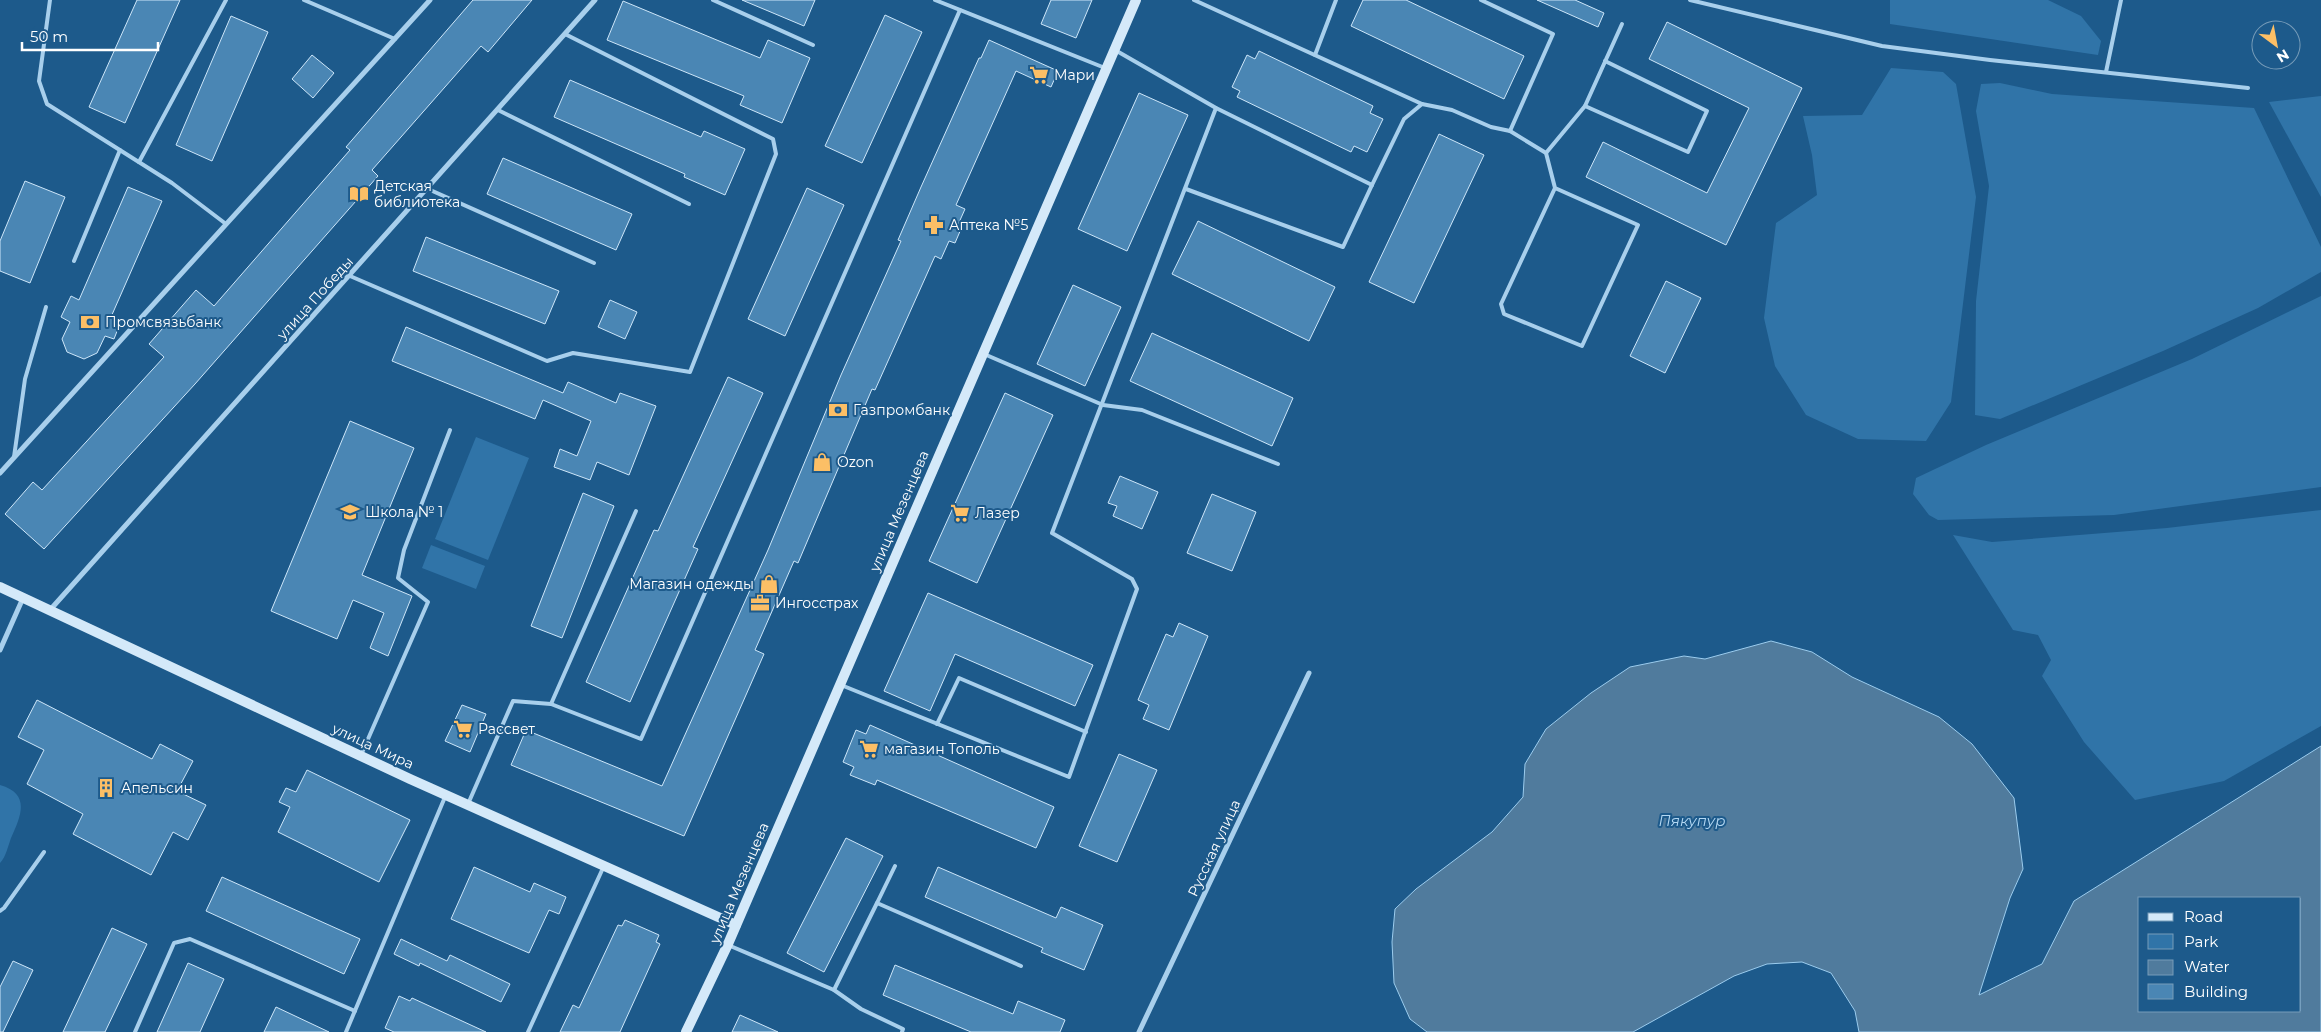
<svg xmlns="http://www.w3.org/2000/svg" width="2321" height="1032" viewBox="0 0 2321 1032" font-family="Montserrat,sans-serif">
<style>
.green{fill:#3074a8}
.water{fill:#507b9d;stroke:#9bccee;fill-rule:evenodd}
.building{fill:#4a86b4;stroke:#cde6f9}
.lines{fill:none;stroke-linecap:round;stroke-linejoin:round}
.lane{stroke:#a8cfec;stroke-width:4}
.street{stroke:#a8cfec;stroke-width:5}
.secondary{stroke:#d4e9f9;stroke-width:10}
.labels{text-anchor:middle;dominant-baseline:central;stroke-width:4;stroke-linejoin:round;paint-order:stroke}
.poi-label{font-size:14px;fill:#fff;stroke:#1d5a8b;text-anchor:start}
.street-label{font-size:14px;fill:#fff;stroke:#1d5a8b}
.water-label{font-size:15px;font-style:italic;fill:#b4d8f3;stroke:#1d5a8b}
</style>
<rect width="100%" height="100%" fill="#1d5a8b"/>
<!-- green -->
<g class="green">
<path d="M1890,0h158l33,16 20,25 -3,14 -208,-31z"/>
<path d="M1891,68l52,4 13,12 20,113 -25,205 -25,39 -68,-2 -52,-24 -31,-49 -11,-48 12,-95 41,-28 -5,-40 -9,-39 59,-1z"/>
<path d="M2000,83l52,11 202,14 67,139v25l-63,36 -95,43 -163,68 -25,-4 1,-114 13,-115 -13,-75 5,-27z"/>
<path d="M2321,96v101l-52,-95z"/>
<path d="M2321,296v191l-207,28 -176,5 -9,-5 -16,-21 3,-16 70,-33 206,-86z"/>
<path d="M476,437l53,21 -41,102 -53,-21z"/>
<path d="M2321,510v216l-97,55 -89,19 -51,-58 -42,-66 9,-16 -13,-25 -25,-5 -60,-95 39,7 175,-14z"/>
<path d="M431,545l54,21 -9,23 -54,-21z"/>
<path d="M0,785c31,9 21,31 11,53 -3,8 -5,19 -11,25z"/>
</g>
<!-- water -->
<path class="water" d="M1771,641l41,11 40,25 87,40 33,27 42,54 9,71 -13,29 -31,97 63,-31 32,-63 247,-155v286h-462l-4,-21 -24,-38 -29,-11 -35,2 -33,12 -101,56h-206l-17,-13 -16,-36 -2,-41 3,-33 21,-20 76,-57 31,-35 2,-33 21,-35 45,-36 39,-26 54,-11 21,3zM2140,898h160v113h-160z"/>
<!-- building -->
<g class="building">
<path d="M137,0h43l-55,123 -36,-16z"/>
<path d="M473,0h59l-44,52 -7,-6 -109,124 6,6 -183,208 -151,165 -39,-35 28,-32 9,8 122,-133 -15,-13 47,-54 18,16 136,-156 -4,-3z"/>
<path d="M742,0h73l-11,26z"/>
<path d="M1051,0h41l-16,38 -35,-14z"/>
<path d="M1363,0h43l118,56 -20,43 -153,-73z"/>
<path d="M1537,0h38l29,13 -6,14z"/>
<path d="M623,1l137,57 8,-18 42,18 -28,65 -42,-18 4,-9 -137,-56z"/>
<path d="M885,15l37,17 -60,131 -37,-17z"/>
<path d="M231,16l37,16 -56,129 -36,-16z"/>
<path d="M1667,22l135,66 -76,157 -140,-68 17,-35 104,51 42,-85 -100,-49z"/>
<path d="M989,40l69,31 -7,16 -35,-16 -60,134 9,4 -8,18 4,2 -6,14 -6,-2 -8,18 -6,-3 -60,134 -3,-1 -74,174 -4,-2 -39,89 9,4 -80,182 -173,-71 15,-35 136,56 106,-236 73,-175 60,-134 -3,-1 23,-53 58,-129h2z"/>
<path d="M1259,51l114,55 -3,7 13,6 -16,33 -13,-6 -3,6 -114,-55 3,-6 -8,-4 15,-32 8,4z"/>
<path d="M312,55l22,18 -21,25 -21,-19z"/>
<path d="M570,80l131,57 3,-6 41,18 -20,46 -41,-18 1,-3 -131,-57z"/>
<path d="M1139,93l49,22 -61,136 -49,-22z"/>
<path d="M1439,134l45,21 -70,148 -45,-21z"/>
<path d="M503,158l129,56 -16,36 -129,-56z"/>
<path d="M25,181l40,16 -35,86 -30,-12v-30z"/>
<path d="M128,187l34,14 -51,116 10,4 -7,18 -9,-3 -8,17 -13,6 -17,-7 -5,-13 8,-17 -9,-5 10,-21 8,4z"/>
<path d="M807,188l37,17 -59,131 -37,-17z"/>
<path d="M1198,221l137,66 -26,54 -137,-67z"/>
<path d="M426,237l133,54 -14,33 -132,-53z"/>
<path d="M1666,281l35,17 -36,75 -35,-17z"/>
<path d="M1073,285l48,22 -36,79 -48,-22z"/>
<path d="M610,300l27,12 -12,27 -27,-12z"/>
<path d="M406,327l157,66 5,-11 48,21 4,-10 36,13 -27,69 -32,-13 -7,18 -36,-13 6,-18 17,7 14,-35 -48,-21 -8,19 -143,-58z"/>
<path d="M1152,333l141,65 -21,48 -142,-65z"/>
<path d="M728,377l35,16 -70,154 5,2 -68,153 -44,-20 68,-152 4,1z"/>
<path d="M1005,393l48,22 -76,168 -48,-22z"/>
<path d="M350,421l64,27 -52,127 50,21 -24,60 -18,-8 14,-35 -31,-13 -16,39 -66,-28z"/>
<path d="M1120,476l38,16 -16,37 -29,-13 4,-10 -9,-3z"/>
<path d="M583,493l31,13 -52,132 -31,-12z"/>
<path d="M1212,494l44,18 -24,59 -45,-18z"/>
<path d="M928,593l165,72 -18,41 -120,-52 -25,57 -46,-20z"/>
<path d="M1179,623l29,13 -39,94 -26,-11 6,-14 -11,-5 28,-66 7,3z"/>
<path d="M37,700l115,59 8,-15 33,17 -16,30 29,14 -18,35 -15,-8 -22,43 -78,-41 10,-20 -56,-30 17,-34 -26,-13z"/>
<path d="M462,705l24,9 -16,38 -25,-11z"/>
<path d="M870,725l184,82 -18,41 -159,-68 -2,5 -25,-10 4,-8 -11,-5 13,-32 10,4z"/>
<path d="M1119,754l38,16 -40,92 -38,-16z"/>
<path d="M307,770l103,50 -31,62 -101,-50 12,-25 -11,-5 7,-14 10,4z"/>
<path d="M846,838l37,18 -59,116 -37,-19z"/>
<path d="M474,867l56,25 4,-9 32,14 -7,17 -10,-4 -20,43 -78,-34z"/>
<path d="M938,867l118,51 5,-11 42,18 -19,45 -43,-18 2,-4 -118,-51z"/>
<path d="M222,877l138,62 -16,35 -138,-63z"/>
<path d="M625,920l34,15 -3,7 4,2 -40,88h-60l13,-27 6,3 39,-83 4,1z"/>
<path d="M112,928l35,16 -42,88h-42z"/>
<path d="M401,939l46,22 3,-6 60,29 -9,18 -81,-39 -1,3 -25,-12z"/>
<path d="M13,961l20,9 -30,62h-3v-45z"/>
<path d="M188,963l36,16 -24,53h-43z"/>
<path d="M895,965l118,49 5,-13 47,19 -5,12h-89l-88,-37z"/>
<path d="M399,996l11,5 2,-3 74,34h-92l-9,-4z"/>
<path d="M276,1007l53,25h-65z"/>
<path d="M740,1015l38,17h-46z"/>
</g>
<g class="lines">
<!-- lane -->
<g class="lane">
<path d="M50,0l-11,81 8,23 125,79 54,41"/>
<path d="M304,0l91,39"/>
<path d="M713,0l100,45"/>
<path d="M935,0l170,68"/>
<path d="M1194,0l228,104"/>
<path d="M1690,0l192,46 108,14 258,28"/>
<path d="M1115,50l101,58 156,77 32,-66 18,-15 30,6 39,17 19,4 43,-97 -72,-34"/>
<path d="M1315,55l21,-55"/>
<path d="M2106,72l15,-72"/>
<path d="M1585,106l103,46 19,-41 -102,-50"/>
<path d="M498,110l191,94"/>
<path d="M1510,131l36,22 9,35 -54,116 3,10 78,32 56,-121 -83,-37"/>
<path d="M1546,153l39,-47 37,-82"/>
<path d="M139,162l87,-162"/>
<path d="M428,189l166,74"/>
<path d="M1186,189l157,58 29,-62"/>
<path d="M74,261l46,-111"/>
<path d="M350,276l197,85 26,-8 117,19 86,-218 -3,-15 -208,-105"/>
<path d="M984,354l119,51 39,5 136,54"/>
<path d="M14,457l11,-78 21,-72"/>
<path d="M841,685l228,92 68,-188 -5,-10 -80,-46 164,-425"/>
<path d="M551,704l85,-193"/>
<path d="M937,724l22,-46 127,54"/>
<path d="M361,755l67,-153 -30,-24 6,-28 46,-120"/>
<path d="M468,804l45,-103 38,3 90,35 319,-729"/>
<path d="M895,866l-18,37 144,63"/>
<path d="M0,911l4,-3 40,-56"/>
<path d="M728,945l106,45 43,-87"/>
<path d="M834,990l27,19 42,20 -1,3"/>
<path d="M135,1032l39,-89 16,-4 165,72"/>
<path d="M346,1032l99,-235"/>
<path d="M528,1032l75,-164"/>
</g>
<!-- street -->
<g class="street">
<path d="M0,473l430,-473"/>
<path d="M50,610l545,-610"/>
<path d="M0,650l23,-52"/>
<path d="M1139,1032l170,-359"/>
</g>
<!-- secondary -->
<g class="secondary">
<path d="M0,587l410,192 326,146"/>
<path d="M686,1032l42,-88 408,-944"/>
</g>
</g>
<!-- icons -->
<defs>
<g id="supermarket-bare" transform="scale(1.5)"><path d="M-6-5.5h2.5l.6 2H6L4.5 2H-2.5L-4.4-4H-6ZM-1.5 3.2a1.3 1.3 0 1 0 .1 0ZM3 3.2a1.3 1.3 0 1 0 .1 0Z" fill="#fcbf66" stroke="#1d5a8b" stroke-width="2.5" paint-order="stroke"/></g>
<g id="library-bare" transform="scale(1.5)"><path d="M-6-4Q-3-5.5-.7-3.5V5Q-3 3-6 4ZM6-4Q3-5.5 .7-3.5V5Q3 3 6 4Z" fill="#fcbf66" stroke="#1d5a8b" stroke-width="2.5" paint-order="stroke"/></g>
<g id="pharmacy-bare" transform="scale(1.5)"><path d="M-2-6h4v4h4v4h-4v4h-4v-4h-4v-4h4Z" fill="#fcbf66" stroke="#1d5a8b" stroke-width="2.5" paint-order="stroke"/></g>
<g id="bank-bare" transform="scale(1.5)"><path d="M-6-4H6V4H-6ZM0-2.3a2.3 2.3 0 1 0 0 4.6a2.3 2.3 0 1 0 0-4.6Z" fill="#fcbf66" stroke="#1d5a8b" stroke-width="2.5" paint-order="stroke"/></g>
<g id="shop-bare" transform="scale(1.5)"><path d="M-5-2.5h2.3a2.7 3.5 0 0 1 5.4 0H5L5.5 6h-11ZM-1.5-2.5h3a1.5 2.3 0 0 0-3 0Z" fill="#fcbf66" stroke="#1d5a8b" stroke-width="2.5" paint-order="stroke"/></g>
<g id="school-bare" transform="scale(1.5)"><path d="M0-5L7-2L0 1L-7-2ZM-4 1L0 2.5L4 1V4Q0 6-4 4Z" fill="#fcbf66" stroke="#1d5a8b" stroke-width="2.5" paint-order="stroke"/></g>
<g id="office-bare" transform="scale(1.5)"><path d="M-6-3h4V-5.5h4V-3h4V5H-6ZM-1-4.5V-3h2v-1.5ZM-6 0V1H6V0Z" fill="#fcbf66" stroke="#1d5a8b" stroke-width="2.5" paint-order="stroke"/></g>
<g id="building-bare" transform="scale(1.5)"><path d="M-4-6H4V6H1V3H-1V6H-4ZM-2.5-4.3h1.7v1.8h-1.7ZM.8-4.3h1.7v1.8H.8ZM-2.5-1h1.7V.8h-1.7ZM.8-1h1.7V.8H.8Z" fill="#fcbf66" stroke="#1d5a8b" stroke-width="2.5" paint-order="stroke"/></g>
</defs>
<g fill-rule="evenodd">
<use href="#supermarket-bare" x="1039" y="75"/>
<use href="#library-bare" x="359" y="194"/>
<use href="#pharmacy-bare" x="934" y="225"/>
<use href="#bank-bare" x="90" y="322"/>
<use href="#bank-bare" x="838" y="410"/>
<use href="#shop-bare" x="822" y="462"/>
<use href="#school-bare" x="350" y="512"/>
<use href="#supermarket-bare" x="960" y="513"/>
<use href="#shop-bare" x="769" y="584"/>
<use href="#office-bare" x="760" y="603"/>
<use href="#supermarket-bare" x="463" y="729"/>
<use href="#supermarket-bare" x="869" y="749"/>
<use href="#building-bare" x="106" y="788"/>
</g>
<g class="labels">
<!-- poi labels -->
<g class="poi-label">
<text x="1054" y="75">Мари</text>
<text x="374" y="186">Детская<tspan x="374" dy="16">библиотека</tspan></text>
<text x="949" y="225">Аптека №5</text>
<text x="105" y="322">Промсвязьбанк</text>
<text x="853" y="410">Газпромбанк</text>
<text x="837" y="462">Ozon</text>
<text x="365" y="512">Школа № 1</text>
<text x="975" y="513">Лазер</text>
<text x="754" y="584" text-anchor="end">Магазин одежды</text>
<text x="775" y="603">Ингосстрах</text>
<text x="478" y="729">Рассвет</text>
<text x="884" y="749">магазин Тополь</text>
<text x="121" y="788">Апельсин</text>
</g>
<!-- street labels -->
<g class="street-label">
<text transform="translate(315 298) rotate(-48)">улица Победы</text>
<text transform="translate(899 511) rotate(-67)">улица Мезенцева</text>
<text transform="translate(373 746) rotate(25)">улица Мира</text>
<text transform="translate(1214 848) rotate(-65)">Русская улица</text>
<text transform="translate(739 883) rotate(-67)">улица Мезенцева</text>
</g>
<!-- water labels -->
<g class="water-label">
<text x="1692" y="820">Пякупур</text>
</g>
</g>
<!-- legend -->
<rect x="2138" y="897" width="162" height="115" fill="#1d5a8b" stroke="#779cb9"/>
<rect x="2148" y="913" width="25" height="8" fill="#d4e9f9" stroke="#779cb9"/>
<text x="2184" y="922" font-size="15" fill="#ffffff">Road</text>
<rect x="2148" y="934" width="25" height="15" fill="#3074a8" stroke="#779cb9"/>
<text x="2184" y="947" font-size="15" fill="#ffffff">Park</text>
<rect x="2148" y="960" width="25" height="15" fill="#507b9d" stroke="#779cb9"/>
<text x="2184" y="972" font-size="15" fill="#ffffff">Water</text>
<rect x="2148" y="984" width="25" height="15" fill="#4a86b4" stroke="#779cb9"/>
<text x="2184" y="997" font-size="15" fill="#ffffff">Building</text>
<!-- north arrow -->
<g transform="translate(2276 45) rotate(148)"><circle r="24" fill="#1d5a8b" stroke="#779cb9"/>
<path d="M0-4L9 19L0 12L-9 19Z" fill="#fcbf66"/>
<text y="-8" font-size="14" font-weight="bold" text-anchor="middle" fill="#ffffff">N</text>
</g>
<!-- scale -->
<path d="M22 42v8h136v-8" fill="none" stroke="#ffffff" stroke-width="2.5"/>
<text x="30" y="42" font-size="15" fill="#ffffff" stroke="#1d5a8b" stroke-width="4" paint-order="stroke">50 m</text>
</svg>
